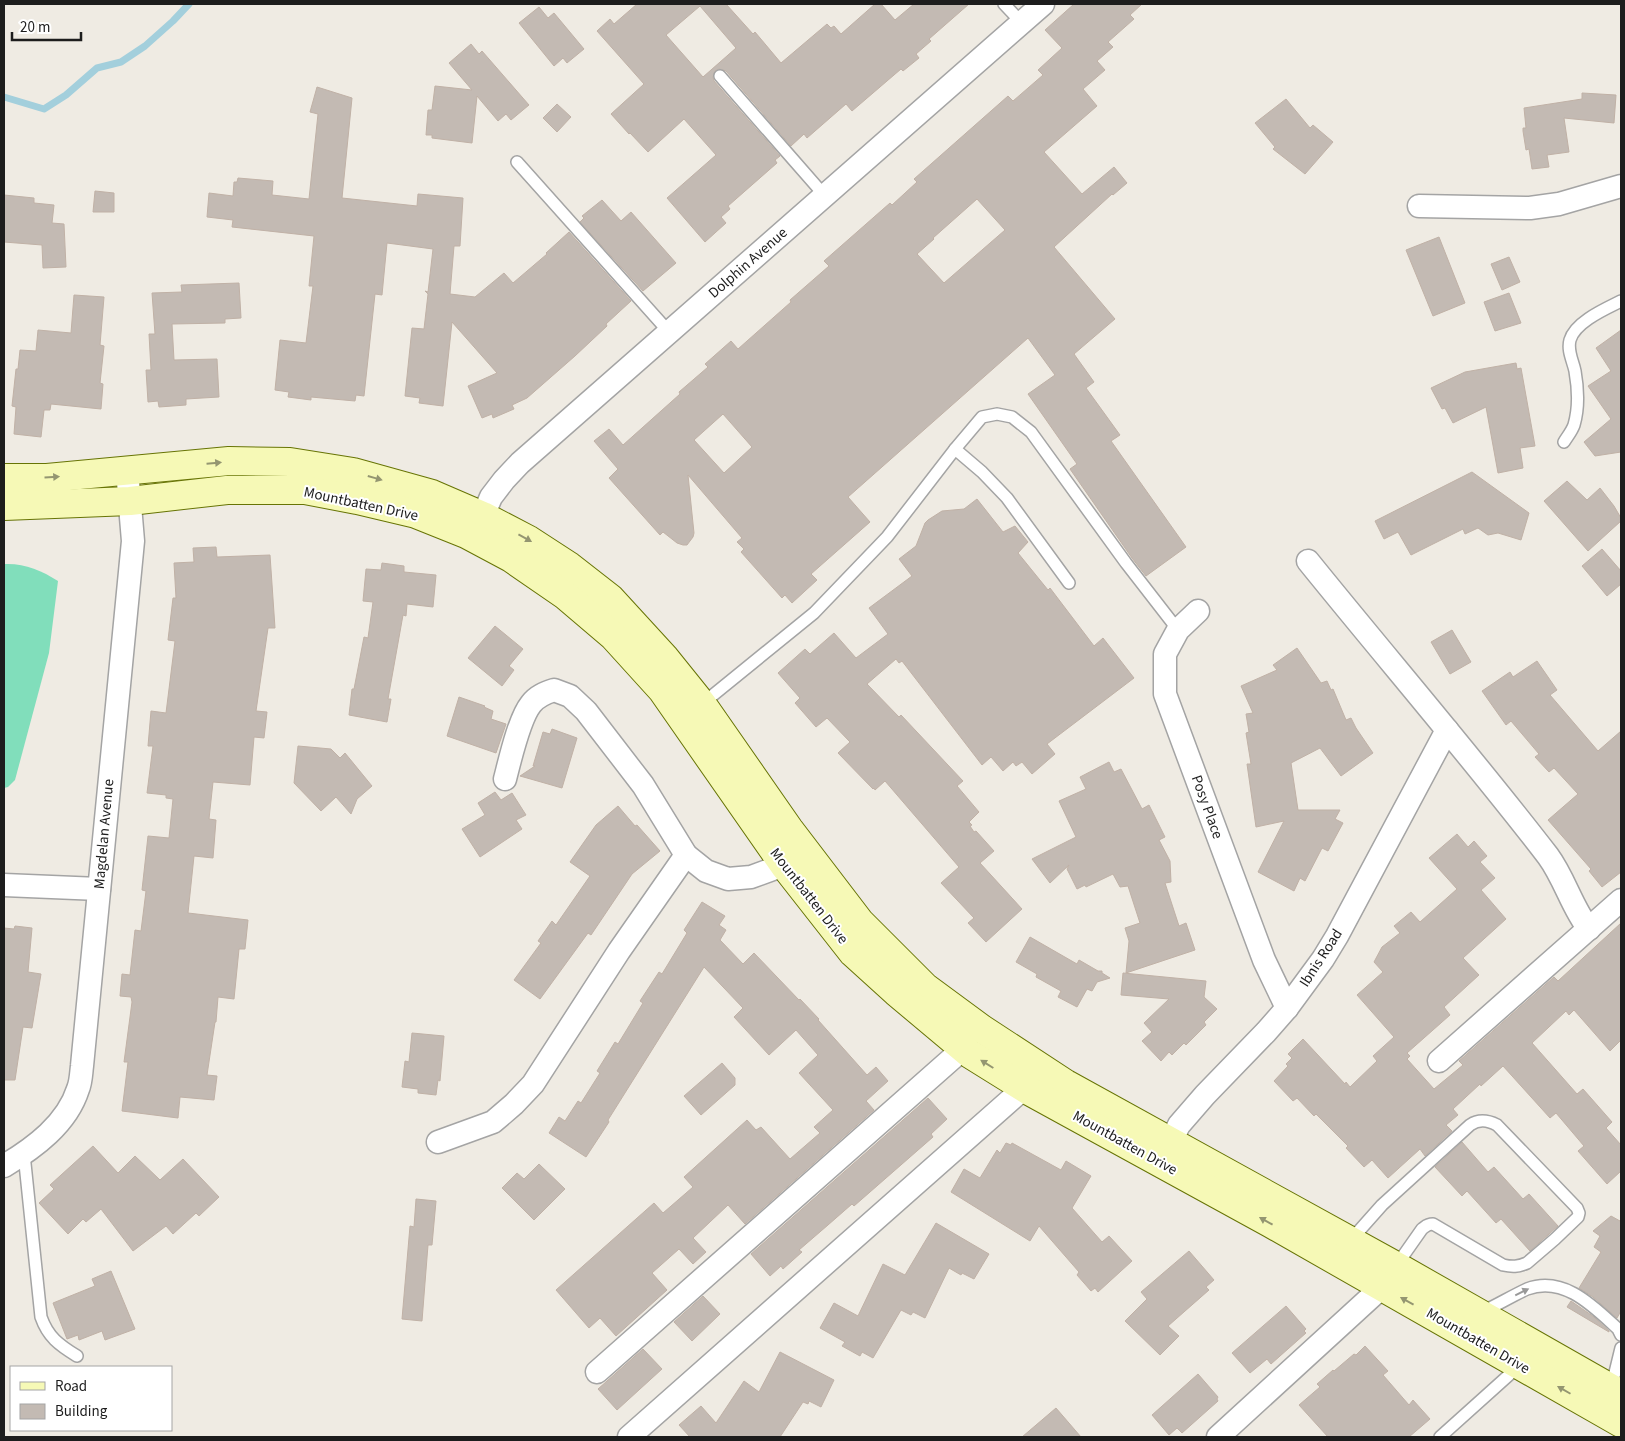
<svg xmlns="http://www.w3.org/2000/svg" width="1625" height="1441" viewBox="0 0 1625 1441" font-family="'Source Sans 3',sans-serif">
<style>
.pitch{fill:#81debb}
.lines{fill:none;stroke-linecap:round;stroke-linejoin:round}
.stream{stroke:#a3cfdc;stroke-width:7}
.building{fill:#c3bab3;stroke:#c0b1a6;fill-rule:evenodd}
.lane-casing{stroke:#a4a4a4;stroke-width:14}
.street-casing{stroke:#a4a4a4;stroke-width:25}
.secondary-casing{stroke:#677405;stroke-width:30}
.lane{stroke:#fff;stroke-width:11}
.street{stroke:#fff;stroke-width:22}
.secondary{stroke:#f6f9b6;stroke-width:28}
.oneway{fill:#949671}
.oneway2{fill:#999}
.labels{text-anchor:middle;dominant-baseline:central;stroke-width:4;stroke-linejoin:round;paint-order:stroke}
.street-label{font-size:15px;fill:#1d1d1d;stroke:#fff}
</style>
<rect width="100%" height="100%" fill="#efebe3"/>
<!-- pitch -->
<path class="pitch" d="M4,564c20,-1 37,6 54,17l-9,72 -34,127 -7,7 -4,1z"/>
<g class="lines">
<!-- stream -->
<path class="stream" d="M4,97l40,12 22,-14 31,-27 24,-6 24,-16 28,-25 16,-17"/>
</g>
<!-- building -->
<g class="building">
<path d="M637,4h89l27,30 2,-2 26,31 46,-39 4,4 3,-2 7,8 34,-30h6l14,16 19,-16h55l-40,35 2,2 -15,13 3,4 -16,13 -2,-2 -49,42 -6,-7 -39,34 -3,-4 -13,12 -65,-75 -7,-2 -4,2 -2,6 1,4 66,75 -5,4 2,3 -49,43 2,3 -9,8 5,6 -21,19 -38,-44 49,-43 -32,-36 -36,33 -18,-19 -1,1 -18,-20 33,-30 -47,-53 13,-12 4,5zM700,6l36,42 -33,29 -37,-42z"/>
<path d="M1074,4h68l-12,11 4,4 -26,23 5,5 -16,14 8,9 -22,19 14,17 -53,46 38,42 32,-27 13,16 -14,12 -1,-1 -58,53 61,72 -41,35 20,28 -8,6 34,47 -9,6 75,106 -40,29 -14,-18 -62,-89 7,-5 -49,-70 27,-19 -27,-37 -180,159 22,25 -59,52 6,6 -25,23 -7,-8 -3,3 -41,-46 3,-3 -7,-7 5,-4 -54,-63 6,58 -1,4 -6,8h-4l-6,-2 -14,-11 -3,3 -51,-57 9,-9 -24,-28 15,-12 14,16 57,-51 -1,-2 29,-25 -3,-3 26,-23 7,8 53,-47 -1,-2 39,-34 -5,-5 66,-58 2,2 25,-23 -3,-3 94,-83 5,5 30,-26 -5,-5 24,-22 -17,-18zM977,199l28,31 -61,53 -27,-29 17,-15 -1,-1zM723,414l29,33 -28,26 -30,-33z"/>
<path d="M539,7l9,11 6,-5 30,36 -17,14 -4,-5 -9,8 -35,-43z"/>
<path d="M471,44l8,10 3,-3 47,54 -18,15 -5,-6 -8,7 -21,-25 -5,47 -40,-5v-3h-6l2,-25h4l3,-24 37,4 -23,-27z"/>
<path d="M317,87l35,11 -10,100 75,8 1,-12 45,4 -3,48h-6l-4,48 25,3 29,-24 9,10 34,-29 -1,-1 23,-21 62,69 -25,23 1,2 -32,30 -48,42 -15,7 2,4 -21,9 -1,-4 -10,4 -14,-32 29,-13 -45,-51 -9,84 -24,-3 1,-5 -15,-2 7,-68 12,1 4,-35 -3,-3 3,1 5,-43 -46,-6 -5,52 -7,-1 -11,102 -8,-1 -1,6 -44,-4v3l-23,-3 1,-5 -14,-2 5,-50 26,3 7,-57h-4l5,-50 -82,-9 1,-7 -26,-3 2,-24 24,3 1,-14h3l1,-4 35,3 -1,14 37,4 9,-85 -8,-2z"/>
<path d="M1582,93l34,2 -2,28 -50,-5 5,34 -22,3 2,12 -17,2 -3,-20 -3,1 -3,-19v-3h3l-2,-20 58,-9z"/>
<path d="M1286,99l24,29 3,-3 20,17 -28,32 -32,-25 2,-2 -20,-24z"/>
<path d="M557,104l14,13 -14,15 -14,-14z"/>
<path d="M95,191l19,2v19h-21z"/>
<path d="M4,195l30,3v5l20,2 -2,18 12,1 2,43 -23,1 -1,-23 -38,-3z"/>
<path d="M602,200l19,21 10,-9 45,51 -33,28 -63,-69 4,-4 -2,-2z"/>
<path d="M1439,237l26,66 -32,13 -27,-66z"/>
<path d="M1509,257l11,25 -18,8 -11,-26z"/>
<path d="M239,283l2,35 -16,1v4l-53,1 2,36 43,-1 2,38 -33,2v6l-27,2 -1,-6 -10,1 -2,-32h5l-2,-36h6l-3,-41 30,-1 -1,-7z"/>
<path d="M1509,293l12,30 -26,8 -11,-29z"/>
<path d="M74,295l30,2 -4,48 4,1 -4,37 3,1 -2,25 -50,-5 -1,6h-6l-3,27 -27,-3 2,-27 -4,-1 4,-37h2l2,-19 16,1 2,-21 33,3z"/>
<path d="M1621,330v122l-26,4 -11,-14 27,-23 -23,-33 23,-15 -15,-23z"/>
<path d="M1516,363l1,6 4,-1 14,78 -15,2 3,20 -25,5 -12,-66 -33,16 -8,-15 -3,1 -11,-21 34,-16z"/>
<path d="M1472,472l57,41 -8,27 -23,-7 -10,2 -10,-7 -13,6 -2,-5 -52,26 -13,-23 -14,7 -9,-18z"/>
<path d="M1567,481l20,19 13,-12 14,18 7,12v3l-33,30 -44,-50z"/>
<path d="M977,499l26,33 12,-6 13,16 -10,11 30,37 2,-2 44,58 9,-8 31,40 -87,66 8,10 -23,20 -10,-12 -6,4 -3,-4 -10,9 -12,-14 -9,8 -80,-104 -3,2 -3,-4 -29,25 32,33 2,-2 62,66 -6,5 22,26 -10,10 3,3 -2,1 4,6 2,-1 18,20 -14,12 42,46 -36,33 -18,-19 6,-5 -33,-35 18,-16 -74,-86 -10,9 -1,-2 -1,1 -35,-36 12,-11 -23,-24 -11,9 -21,-24 5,-5 -22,-25 27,-24 5,5 24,-21 22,25 32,-24 -19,-26 43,-32 -13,-17 17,-13 9,-23 3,-3 14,-9 22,-2z"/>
<path d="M216,547l1,10 53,-2 5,73h-7l-12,83 11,1 -3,26 -10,-1 -4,48 -37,-3 -4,37 7,1 -3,38 -19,-2 -6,57 60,7 -3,29h-6l-5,50 -16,-2 -2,25h-1l-8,53 10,1 -3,24 -34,-3 -2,21 -56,-7 6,-49h-4l8,-60 -1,-5 -11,-1 2,-22 8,1 5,-45 6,1 5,-40 -4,-1 6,-54 21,2 4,-39 -7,-1v-3l-19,-2 6,-47h-5l3,-35 15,2 9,-72 -7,-1 5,-42h3l-2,-35 20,-1 -1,-14z"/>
<path d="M1602,549l19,22v13l-14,12 -25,-30z"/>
<path d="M382,563l22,3v6l32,3 -3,32 -26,-3 -1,12 -3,-1 -15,84h3l-4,23 -38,-7 3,-26h2l10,-52 4,1 5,-36 -10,-1 3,-32 15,1z"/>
<path d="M495,626l28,23 -14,17 5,4 -12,16 -34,-28z"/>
<path d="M1452,630l19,32 -21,12 -19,-32z"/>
<path d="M1297,648l24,35 6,-2 4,9 2,-1 13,31 5,-2 5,10 17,25 -32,23 -21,-28 -29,15 7,47h42l-5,9 8,4 -15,28 -6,-3 -17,33 -5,-3 -6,13 -36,-19 26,-51 -28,6 -9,-63h4l-5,-31 3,-1 -3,-18 7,-1 -12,-27 36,-16 -4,-5z"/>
<path d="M1537,661l20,29 -7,5 48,56 23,-20v141l-19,15 -13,-16 2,-2 -43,-49 30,-26 -24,-26 -5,4 -14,-15 4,-3 -28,-33 -5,4 -24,-34 28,-19 3,5z"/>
<path d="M459,697l26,9 -1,1 9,4 -2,8 15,5 -10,29 -49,-17z"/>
<path d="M552,729l25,9 -15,50 -42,-12 15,-10h-2l10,-34 7,2z"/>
<path d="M298,746l33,3 9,9 5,-5 27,33 -15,13 -6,15 -15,-17 -15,14 -27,-28z"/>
<path d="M1109,762l5,10 7,-3 21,40 7,-4 16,32 -6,3 11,21 1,21 -6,1 14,43 7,-3 9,27 -69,23 3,-32 -4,-13 15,-5 -12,-37 -8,1 -7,-13 -27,13 -1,-2 -8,4 -10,-20 2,-4 -19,18 -18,-24 44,-22 -17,-36 27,-12 -6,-12z"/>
<path d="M495,792l6,8 11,-7 14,22 -10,5 6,9 -42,28 -18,-28 23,-14 -7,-12z"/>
<path d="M618,806l17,20 2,-1 23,26 -28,23 -41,61 -3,-2 -48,66 -26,-19 27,-37 -3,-2 14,-20 4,4 34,-49 -20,-14 26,-37z"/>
<path d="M1457,834l11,13 6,-6 13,15 -7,6 15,16 -14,12 25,29 -43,39 16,17 -35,32 6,8 -43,38 3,3 -3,3 27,30 29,-24 -4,-4 95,-84 4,4 63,-58v117l-11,11 -36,-41 -5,5 -3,-4 -34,32 45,51 6,-5 29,33 -6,6 15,17v26l-14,13 -29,-33 6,-5 -28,-33 -6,5 -47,-52 -22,20 -1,-2 -27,25 5,6 -12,10 6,6 -27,25 -5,-7 -32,29 -16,-18 -8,7 -18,-19 2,-2 -32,-32 -2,2 -17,-18 -4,3 -19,-20 14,-15 -2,-2 6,-6 -4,-4 15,-15 42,45 1,-2 4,5 27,-26 -4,-5 21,-19 -37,-42 26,-23 -9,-10 8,-15 18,-14 -6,-7 17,-14 9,10 37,-33 -28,-31z"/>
<path d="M702,902l23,14 -6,9 7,5 -6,10 23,24 11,-11 45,47 1,-1 19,20 -1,1 49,55 9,-8 12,14 -22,20 8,9 -129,114 -17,-19 -35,33 13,14 -13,12 -14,-15 -27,24 15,17 -51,46 -16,-18 -11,10 -33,-38 98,-87 9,10 30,-26 -9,-10 63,-57 9,10 5,-3 29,32 30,-26 -6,-6 19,-17 -34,-37 19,-18 -22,-25 -27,25 -35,-38 9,-9 -39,-41 -96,153 1,2 -23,35 -37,-24 10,-16 6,4 13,-20 3,2 19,-30 -3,-2 18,-29 3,2 25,-41 -3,-2 19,-29 3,2 25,-41 -3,-3z"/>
<path d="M15,926l17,2 -4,44 13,2 -9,54 -9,-1 -8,53h-11v-152l10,1z"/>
<path d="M1030,937l47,27 2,-4 19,11h4v2l8,5 -13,4 -5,9 -5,-2 -10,18 -19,-10 3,-6 -25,-14 1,-3 -21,-12z"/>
<path d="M1123,973l83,8 -2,16 13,12 -13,13 2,3 -20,20 -2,-2 -12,12 -3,-3 -8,9 -19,-20 10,-9 -8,-9 25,-24 -48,-4z"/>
<path d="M412,1033l32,3 -4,45 -2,-1 -2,15 -18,-2v-4l-16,-2 3,-26 4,1z"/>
<path d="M722,1063l13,15v7l-34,30 -17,-19z"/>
<path d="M928,1098l19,21 -16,15 2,3 -79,69 -2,-2 -24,21 -29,25 3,2 -19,17 -2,-3 -11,10 -19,-22z"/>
<path d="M1462,1142l26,30 6,-5 29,32 6,-5 29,32 -28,25 -29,-32 -5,4 -29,-32 -5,5 -27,-29z"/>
<path d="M1006,1143l5,2 1,-2 49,27 5,-9 25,15 -19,32 30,34 7,-6 23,25 -34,31 -3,-4 -4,3 -14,-16 2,-3 -40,-46 -9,15 -79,-49 13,-23 16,9 17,-28 3,3z"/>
<path d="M93,1146l25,27 17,-17 25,24 23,-21 36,38 -20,19 -3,-3 -23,21 -7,-8 -33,25 -32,-42 -15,13 -3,-3 -15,15 -29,-31 15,-14 -4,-4z"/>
<path d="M539,1164l26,25 -31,31 -32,-32 15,-15 7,6z"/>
<path d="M416,1199l20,2 -4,44h-4l-6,76 -20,-2 8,-93 4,1z"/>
<path d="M1611,1216l9,5 1,-3v93l-4,7 -24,-21 -14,-9 22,-36 -7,-5 6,-11 -7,-5z"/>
<path d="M936,1223l53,31 -15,25 -12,-6 -1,2 -12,-7 -24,50 -12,-6 -2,3 -10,-5 -28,48 -11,-6 -2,4 -18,-10 3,-4 -25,-14 14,-25 24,13 25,-52 22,11z"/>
<path d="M1189,1251l25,29 -8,7 3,3 -41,36 11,10 -19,19 -35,-34 22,-22 -6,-7z"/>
<path d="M111,1271l24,58 -30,11 -3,-9 -23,9 -1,-5 -11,4 -14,-36 42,-17 -3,-7z"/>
<path d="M703,1296l17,18 -28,27 -18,-19z"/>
<path d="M1571,1301l23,16 15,14v1l-42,-25z"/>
<path d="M1286,1306l20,23 -2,2 2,2 -35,31 -4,-5 -17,14 -18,-20z"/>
<path d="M1365,1346l23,25 -5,4 26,30 4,-5 17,19 -21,18h-81l-29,-32 21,-18 -3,-3 16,-14 1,1 20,-17 2,1z"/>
<path d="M643,1349l19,20 -45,41 -19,-21z"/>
<path d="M780,1352l54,28 -13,27 -12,-6 -1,3 -5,-2 -23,35h-90l-11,-12 22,-19 15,17 28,-42 15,11z"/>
<path d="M1198,1374l20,23 -1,2 1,2 -36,32 -5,-5 -8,7 -17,-20z"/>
<path d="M1056,1408l25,29h-59z"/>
</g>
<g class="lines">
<!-- lane casing -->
<g class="lane-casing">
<g id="lane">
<path d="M1004,4l18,19"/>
<path d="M720,76l105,120"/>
<path d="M517,162l152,170"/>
<path d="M1564,442c3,-5 8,-11 10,-17 5,-17 4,-37 1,-54 -2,-10 -8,-20 -5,-31 5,-18 35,-31 51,-39"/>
<path d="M955,449l27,23 25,26 62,85"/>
<path d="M702,704l112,-91 73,-76 68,-88 27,-32 15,-3 15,3 19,15 95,131 52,67"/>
<path d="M24,1154l17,163c7,20 18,28 36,39"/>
<path d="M1350,1241l32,-36 88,-80c9,-6 17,-5 27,0l80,83 2,5 -1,4 -23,22 -28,24c-9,4 -15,4 -24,2l-70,-41c-6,0 -7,2 -11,5l-26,37"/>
<path d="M1482,1312c15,-7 30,-16 45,-23 37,-14 67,18 91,40l3,6"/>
<path d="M1611,1389l10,-41"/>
<path d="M1440,1437l79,-71"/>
</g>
</g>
<!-- street casing -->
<g class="street-casing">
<g id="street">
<path d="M1419,206l111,2 29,-4 62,-18"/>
<path d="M477,530l14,-33 13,-17 16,-17 523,-459"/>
<path d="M1308,561c80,99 163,195 240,295 17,23 24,52 41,73"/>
<path d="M1198,611l-20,19 -13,24v40l99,266 23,48"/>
<path d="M505,779c5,-19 14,-60 26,-75 6,-8 14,-11 23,-14l16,6 16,15 57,74 43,70 20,16 22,8 23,-2 33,-12"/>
<path d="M4,885l95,4"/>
<path d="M1439,1061l182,-161"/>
<path d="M438,1142l55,-20 21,-18 19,-20 86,-133 67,-96"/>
<path d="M1163,1157l16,-32 26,-30 61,-63 21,-24 36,-49 14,-23 110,-206"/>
<path d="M4,1166c30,-18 63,-42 74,-77 3,-7 3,-15 4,-23l51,-525 -6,-71"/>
<path d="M597,1372l367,-324"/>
<path d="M629,1437l395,-349"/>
<path d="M1218,1437l164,-150 9,-14"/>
</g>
</g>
<!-- secondary casing -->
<g class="secondary-casing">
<g id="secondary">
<path d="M4,478h43l182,-17 61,1 63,10 79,22 51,22 46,24 40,26 41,32 55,60 37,46 87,125 71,93 65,65 57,42 84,55 330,182 225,128"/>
<path d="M4,506l126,-5 97,-11h78l52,10 59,14 50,20 45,24 55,38 47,40 49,54 122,175 69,88 43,39 74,62 61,38 239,131 351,200"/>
</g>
</g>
<!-- lane -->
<use href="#lane" class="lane"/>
<!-- street -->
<use href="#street" class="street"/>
<!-- secondary -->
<use href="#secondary" class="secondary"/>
</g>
<!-- one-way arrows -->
<defs><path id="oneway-solid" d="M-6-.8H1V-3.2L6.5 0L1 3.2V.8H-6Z" transform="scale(1.25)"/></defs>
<g class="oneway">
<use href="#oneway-solid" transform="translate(214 463) rotate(-5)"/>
<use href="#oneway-solid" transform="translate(52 477) rotate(-4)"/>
<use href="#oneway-solid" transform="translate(375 478) rotate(16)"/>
<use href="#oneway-solid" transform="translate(525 538) rotate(29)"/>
<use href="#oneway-solid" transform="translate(987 1064) rotate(-148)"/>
<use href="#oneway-solid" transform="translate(1266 1221) rotate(-151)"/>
<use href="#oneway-solid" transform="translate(1407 1301) rotate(-151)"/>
<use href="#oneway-solid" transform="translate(1564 1390) rotate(-150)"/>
</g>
<use class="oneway2" href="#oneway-solid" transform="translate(1522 1292) rotate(-26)"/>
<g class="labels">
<!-- street labels -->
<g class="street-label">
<text transform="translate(748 263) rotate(-41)">Dolphin Avenue</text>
<text transform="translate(361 504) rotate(12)">Mountbatten Drive</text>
<text transform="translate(1207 807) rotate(70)">Posy Place</text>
<text transform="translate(104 834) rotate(-85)">Magdelan Avenue</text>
<text transform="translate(809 896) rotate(52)">Mountbatten Drive</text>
<text transform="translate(1321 958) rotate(-57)">Ibnis Road</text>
<text transform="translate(1125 1143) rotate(29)">Mountbatten Drive</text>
<text transform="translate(1478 1341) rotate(30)">Mountbatten Drive</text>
</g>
</g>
<!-- border -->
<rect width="1625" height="1441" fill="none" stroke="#1d1d1d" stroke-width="10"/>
<!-- legend -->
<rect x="10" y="1366" width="162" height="65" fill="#ffffff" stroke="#a5a5a5"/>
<rect x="20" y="1382" width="25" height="8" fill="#f6f9b6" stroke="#a5a5a5"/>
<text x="55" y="1391" font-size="15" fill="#1d1d1d">Road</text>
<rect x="20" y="1404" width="25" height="15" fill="#c3bab3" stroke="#a5a5a5"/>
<text x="55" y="1416" font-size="15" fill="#1d1d1d">Building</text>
<!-- scale -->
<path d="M12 32v8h69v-8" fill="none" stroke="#1d1d1d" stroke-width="2.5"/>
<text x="20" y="32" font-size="15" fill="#1d1d1d" stroke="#ffffff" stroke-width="4" paint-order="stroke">20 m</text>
</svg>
